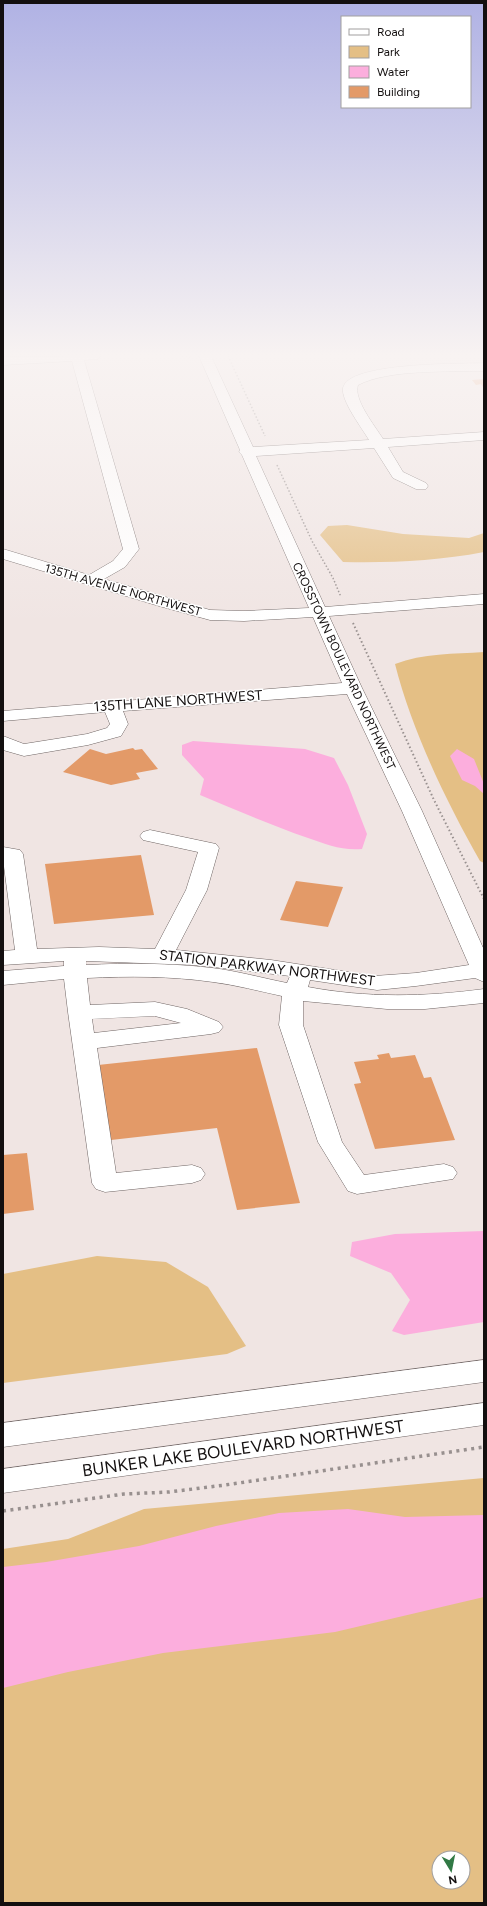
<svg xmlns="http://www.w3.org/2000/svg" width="487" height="1906" viewBox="0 0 487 1906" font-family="Figtree,sans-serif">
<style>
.green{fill:#e4bf85;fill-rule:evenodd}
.water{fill:#fcaedd}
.building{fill:#e39a68}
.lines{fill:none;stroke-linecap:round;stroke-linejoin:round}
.minor-casing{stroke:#6f6564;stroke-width:1}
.major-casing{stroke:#6f6564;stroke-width:1}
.path-far2{stroke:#98908f;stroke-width:1.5;stroke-dasharray:1.5 2;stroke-linecap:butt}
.path-far1{stroke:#98908f;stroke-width:2;stroke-dasharray:1.5 2.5;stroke-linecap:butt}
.path{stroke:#98908f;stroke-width:3.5;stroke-dasharray:3 4.5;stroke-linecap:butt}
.minor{fill:#fff;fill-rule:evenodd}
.major{fill:#fff;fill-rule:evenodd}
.labels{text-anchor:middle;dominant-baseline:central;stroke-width:3;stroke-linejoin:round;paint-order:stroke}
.far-street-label{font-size:12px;fill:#130f0f;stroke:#fff}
.street-label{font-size:14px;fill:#130f0f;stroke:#fff}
.near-street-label{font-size:17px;fill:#130f0f;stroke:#fff}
</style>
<rect width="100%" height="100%" fill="#f0e5e3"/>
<!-- green -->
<g class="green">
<path d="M347,525l56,9 66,4 15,-5v19c-47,9 -93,11 -141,10l-23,-27 8,-9z"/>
<path d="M484,652v211l-4,-2c-34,-60 -68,-130 -85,-197 28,-11 59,-10 89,-12z"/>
<path d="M97,1256l69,6 42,25 38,59 -19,8 -224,29v-109z"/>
<path d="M484,1478v425h-481v-354l65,-10 76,-30zM439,1858h24v24h-24z"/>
</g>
<!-- water -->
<g class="water">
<path d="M193,741l112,8 29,9 14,27 19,49 -5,15c-20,2 -36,-5 -54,-11 -37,-13 -72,-28 -108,-43l4,-16 -22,-24v-10z"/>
<path d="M457,749l17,10 10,25v10l-9,-8 -13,-6 -12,-24z"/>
<path d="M484,1231v91l-80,13 -12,-4 18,-31 -19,-27 -41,-17 2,-14 43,-8z"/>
<path d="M348,1509l57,8 79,-2v82l-149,35 -172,21 -95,19 -65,16v-121l43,-5 93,-16 77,-20 63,-13z"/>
</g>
<!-- building -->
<g class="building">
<path d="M484,379v10l-3,-5 -5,1 -4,-5z"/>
<path d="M133,748l2,2 7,-1 16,20 -22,4 4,6 -29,6 -48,-13 27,-23 16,5z"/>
<path d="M141,855l13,60 -100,9 -9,-60z"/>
<path d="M296,881l47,6 -15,40 -48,-7z"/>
<path d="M257,1048l43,155 -63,7 -20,-82 -106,12 -13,-75z"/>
<path d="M389,1053l2,5 24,-3 9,23 7,-1 24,63 -80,9 -21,-65 7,-1 -7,-21 25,-3 -2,-4z"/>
<path d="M27,1153l7,57 -31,4v-59z"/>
</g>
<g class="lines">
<!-- minor casing -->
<g class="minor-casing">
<path id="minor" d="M100,356l-2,3 -14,1 55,189 -14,18 -21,12 106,31 34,1 65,-3 -67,-153 -3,-3 1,-2 -41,-94h12l42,91 116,-7c-7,-12 -28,-39 -26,-52 5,-26 118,-24 141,-25v8c-35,1 -95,-2 -126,14 -5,14 17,41 25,54l101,-7v8l-96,7 15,25 23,11 2,3 -2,3h-10l-23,-11 -19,-30 -118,8 69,151 159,-13v10l-155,12 33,72 60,123 62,139v32l-9,-4 -59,8 -39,4 -67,-10 -2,7c58,11 117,10 176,2v14l-59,6h-38l-84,-8v24l39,117 22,33 80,-11 9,3 4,6 -4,6 -96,15 -9,-3 -30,-49 -39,-117 3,-29c-23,-5 -46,-11 -69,-14 -42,-6 -84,-6 -126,-4l3,27 65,-3 32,7 32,13 4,5 -4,5 -8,2 -114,14 19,125 76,-8 9,3 4,6 -4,6 -9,3 -87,9 -9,-3 -4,-6 -24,-171 -4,-33 -61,6v-14l61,-5v-5l-61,4v-14l12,-1 -12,-91v-12l17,3 3,4 14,95 62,-2 56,2 31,-59 12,-38 -55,-12 -3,-4 3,-4 7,-2 66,14 3,4 -12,42 -31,60 95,10 103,16 42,-3 53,-8 -67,-154 -55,-117 -224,17 5,13 -7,12 -33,9 -64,11 -21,-6v-14l21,8 63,-10 20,-6 3,-4 -5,-12 -102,9v-10l339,-28 -29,-66 -69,4 -34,-1 -51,-14 -156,-47v-10l86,26 24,-14 10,-12 -51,-188 -69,4v-8zM86,961l110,4 94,11 -3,7c-25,-5 -50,-12 -75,-15 -42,-5 -84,-5 -126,-3zM155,1016l26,7 -87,10 -2,-14z"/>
</g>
<!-- major casing -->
<g class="major-casing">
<g id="major">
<path d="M484,1360v22l-481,65v-24z"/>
<path d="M484,1403v22l-481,68v-24z"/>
</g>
</g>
<!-- path-far2 -->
<g class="path-far2">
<path d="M182,356l8,1"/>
<path d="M228,356l37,80"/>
<path d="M277,465l35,76 21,37 8,19"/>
</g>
<!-- path-far1 -->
<path class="path-far1" d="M353,623l81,177 50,99"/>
<!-- path -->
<path class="path" d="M3,1511l121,-17 45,-2 56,-7 259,-38"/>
<!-- minor -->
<use href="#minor" class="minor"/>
<!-- major -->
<use href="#major" class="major"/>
</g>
<!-- sky -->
<linearGradient id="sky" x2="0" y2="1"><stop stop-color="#b0b2e4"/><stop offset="0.57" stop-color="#f8f3f2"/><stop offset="1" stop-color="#f8f3f2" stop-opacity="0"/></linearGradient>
<rect width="487" height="623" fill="url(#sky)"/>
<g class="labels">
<!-- far-street labels -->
<g class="far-street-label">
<text transform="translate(123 590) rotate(16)">135TH AVENUE NORTHWEST</text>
<text transform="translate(344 666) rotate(65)">CROSSTOWN BOULEVARD NORTHWEST</text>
</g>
<!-- street labels -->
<g class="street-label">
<text transform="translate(178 701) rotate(-4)">135TH LANE NORTHWEST</text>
<text transform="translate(267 968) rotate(7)">STATION PARKWAY NORTHWEST</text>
</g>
<!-- near-street labels -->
<g class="near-street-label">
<text transform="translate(243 1448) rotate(-8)">BUNKER LAKE BOULEVARD NORTHWEST</text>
</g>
</g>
<!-- border -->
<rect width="487" height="1906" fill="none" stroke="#130f0f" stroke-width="8"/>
<!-- legend -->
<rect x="341" y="16" width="130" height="92" fill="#ffffff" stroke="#a19f9f"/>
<rect x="349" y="29" width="20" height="6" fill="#ffffff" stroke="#a19f9f"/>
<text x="377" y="36" font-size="12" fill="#130f0f">Road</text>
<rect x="349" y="46" width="20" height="12" fill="#e4bf85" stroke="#a19f9f"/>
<text x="377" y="56" font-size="12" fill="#130f0f">Park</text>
<rect x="349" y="66" width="20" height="12" fill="#fcaedd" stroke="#a19f9f"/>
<text x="377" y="76" font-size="12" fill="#130f0f">Water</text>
<rect x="349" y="86" width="20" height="12" fill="#e39a68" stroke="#a19f9f"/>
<text x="377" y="96" font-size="12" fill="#130f0f">Building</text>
<!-- north arrow -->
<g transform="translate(451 1870) rotate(170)"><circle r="19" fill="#ffffff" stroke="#a19f9f"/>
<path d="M0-3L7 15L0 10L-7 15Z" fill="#317945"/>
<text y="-6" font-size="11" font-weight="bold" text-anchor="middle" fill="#130f0f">N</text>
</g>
</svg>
